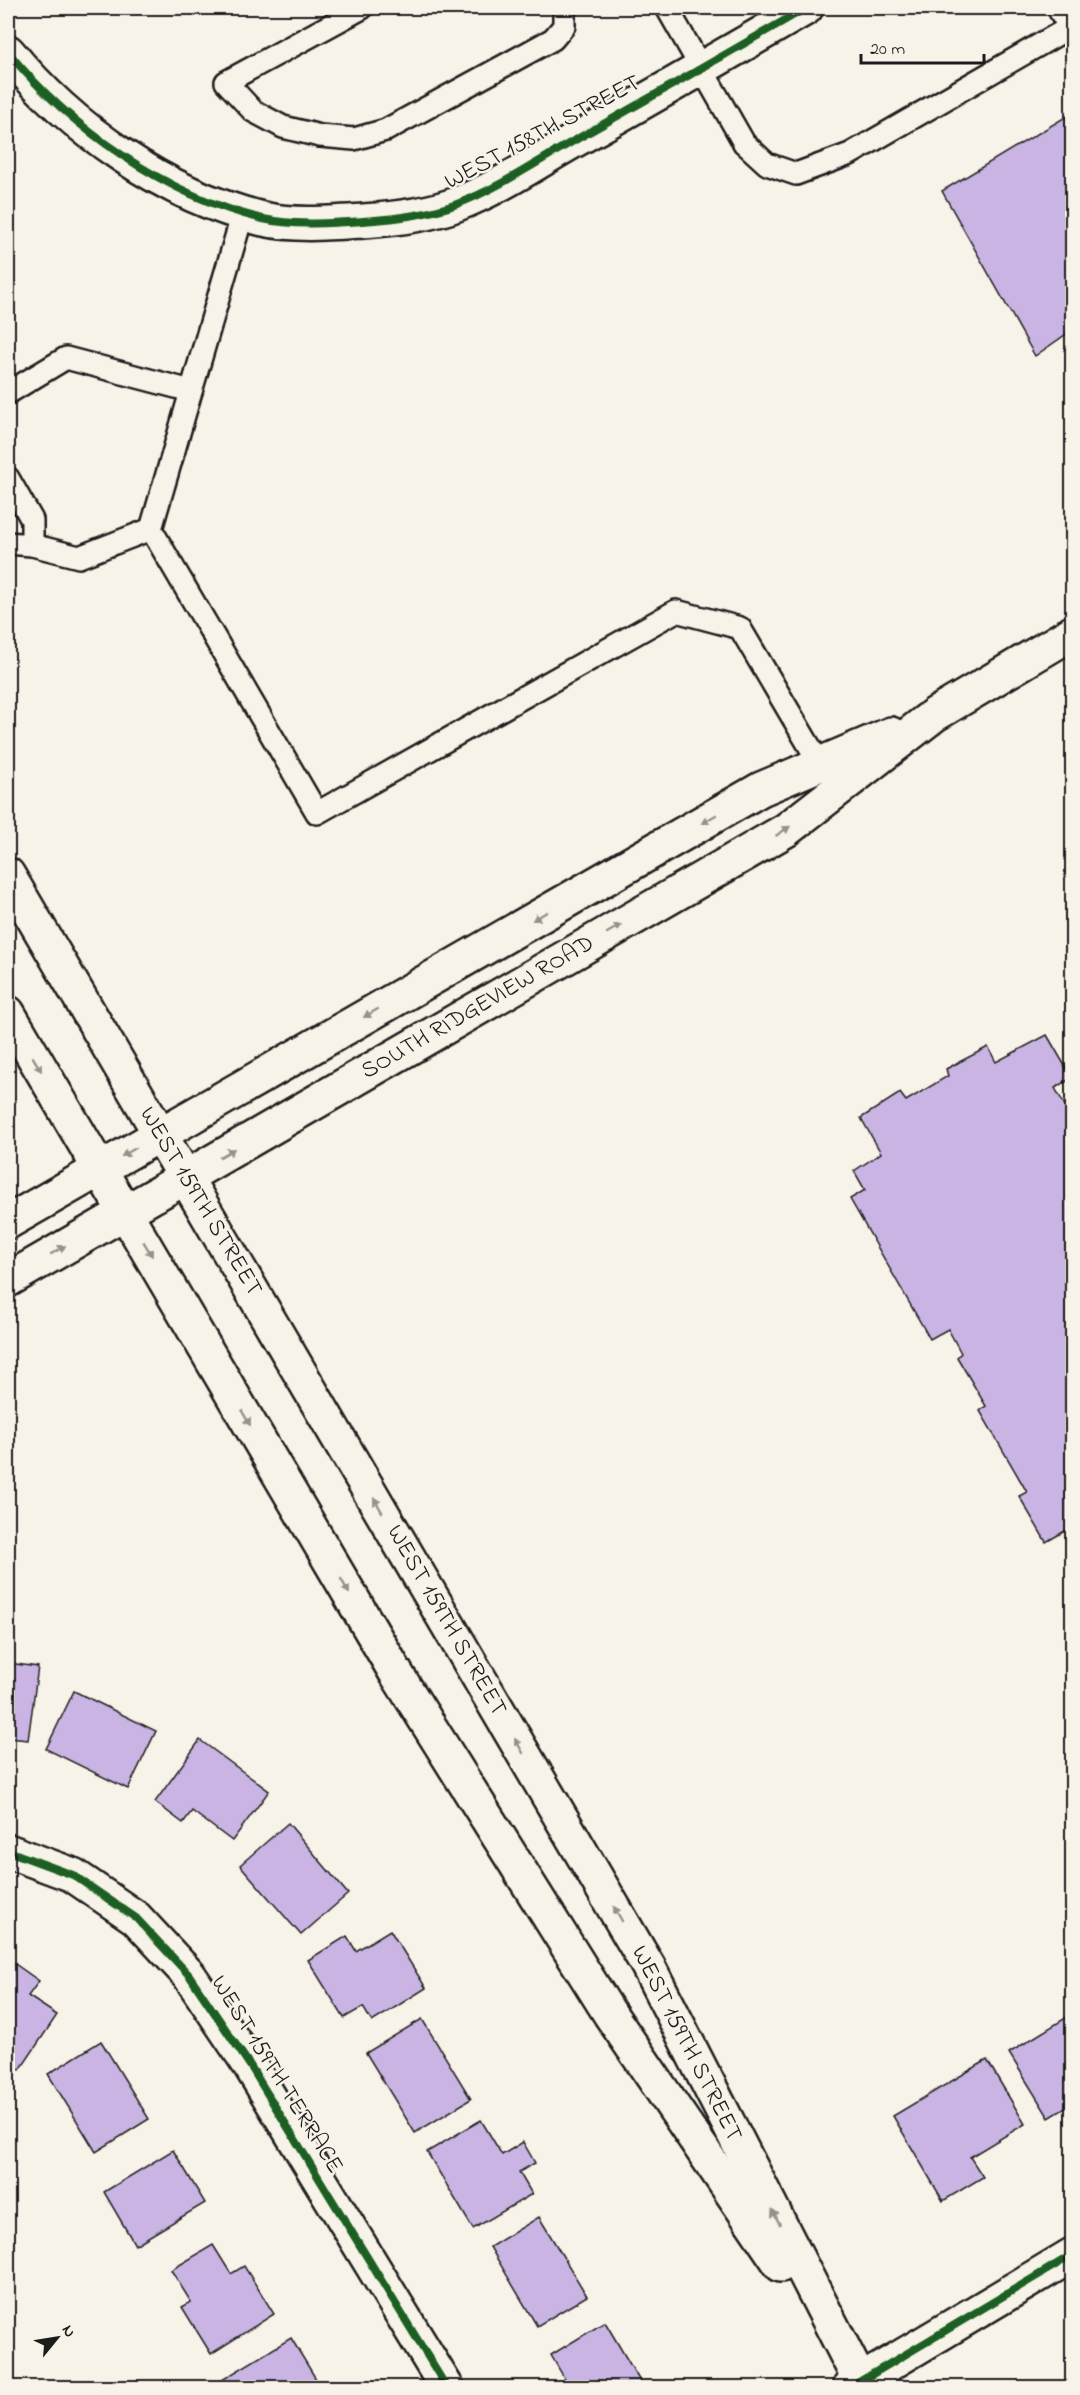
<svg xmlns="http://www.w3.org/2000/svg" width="1080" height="2395" viewBox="0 0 1080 2395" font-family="'Indie Flower',sans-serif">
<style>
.building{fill:#c9b4e3;stroke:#1c1c1c;stroke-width:1.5}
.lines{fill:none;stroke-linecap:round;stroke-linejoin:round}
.service-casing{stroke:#1c1c1c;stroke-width:26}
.minor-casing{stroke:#1c1c1c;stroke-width:38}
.secondary-casing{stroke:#1c1c1c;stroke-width:38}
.service{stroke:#f7f3e8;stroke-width:21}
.minor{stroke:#f7f3e8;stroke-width:33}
.secondary{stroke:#f7f3e8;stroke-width:33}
.cycleway-casing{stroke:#f7f3e8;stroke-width:11}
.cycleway{stroke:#1b5e20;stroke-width:8}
.oneway{fill:#94928c}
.labels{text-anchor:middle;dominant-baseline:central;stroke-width:5;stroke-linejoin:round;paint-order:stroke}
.street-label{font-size:24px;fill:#1c1c1c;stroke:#f7f3e8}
</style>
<rect width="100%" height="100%" fill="#f7f3e8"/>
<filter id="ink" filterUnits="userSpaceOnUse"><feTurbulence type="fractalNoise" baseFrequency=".0167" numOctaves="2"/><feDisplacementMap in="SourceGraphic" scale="12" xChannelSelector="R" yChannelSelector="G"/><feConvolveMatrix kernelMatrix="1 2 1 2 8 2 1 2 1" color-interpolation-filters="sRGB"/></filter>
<g filter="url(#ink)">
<!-- building -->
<g class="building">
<path d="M1072,113v217l-37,26 -93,-165z"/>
<path d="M1047,1035l25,43 -17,10 17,30v409l-26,15 -27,-46 8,-4 -47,-81 6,-5 -29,-49 4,-4 -13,-24 -18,10 -80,-140 15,-9 -11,-19 27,-18 -20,-35 39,-25 6,8 42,-25 -2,-7 42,-22 8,15z"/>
<path d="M8,1663l30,4 -10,73 -20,-2z"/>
<path d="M74,1691l82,40 -28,58 -82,-40z"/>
<path d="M200,1740l69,51 -37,50 -40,-30 -9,12 -28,-21z"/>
<path d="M288,1823l60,71 -47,41 -61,-70z"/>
<path d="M390,1930l36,58 -54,34 -9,-15 -19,11 -36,-58 39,-24 9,15z"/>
<path d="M8,1959l31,22 -11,15 29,19 -37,55 -12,-9z"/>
<path d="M1072,2014v90l-23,14 -40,-65z"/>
<path d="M422,2019l49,80 -56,34 -49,-80z"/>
<path d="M101,2041l48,78 -53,33 -48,-78z"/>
<path d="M987,2060l38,64 -55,33 13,20 -40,24 -50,-85z"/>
<path d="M481,2120l21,35 21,-13 12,21 -16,9 13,22 -59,35 -46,-77z"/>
<path d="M173,2150l32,53 -70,42 -31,-53z"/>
<path d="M539,2217l48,79 -50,30 -47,-79z"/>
<path d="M213,2245l18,29 13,-8 30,48 -63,40 -29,-47 9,-5 -20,-32z"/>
<path d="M605,2322l39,66h-74l-19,-33z"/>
<path d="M291,2338l25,41 -14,9h-82l-3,-5z"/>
</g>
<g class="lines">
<!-- service casing -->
<g class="service-casing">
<g id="service">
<path d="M362,8l-136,74 27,29 30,16 37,9 34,3 32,-9 167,-91 11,-13v-18"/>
<path d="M667,8l77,135 23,21 29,10 54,-20 222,-128"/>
<path d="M1058,8l12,20"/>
<path d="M243,213l-92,316 166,284 359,-202 64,17 80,136"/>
<path d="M8,393l58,-35 125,33"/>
<path d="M8,478l24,42v25"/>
<path d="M8,543l24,2 47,12 72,-28"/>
</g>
</g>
<!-- minor casing -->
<g class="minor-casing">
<g id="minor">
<path d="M8,52c62,76 158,144 255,167 31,7 68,4 100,2 30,-2 65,-6 94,-17 42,-16 81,-43 120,-65 77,-43 153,-87 229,-131"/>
<path d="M8,1851l65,24 63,43 53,57 62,92 196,321"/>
<path d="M849,2388l223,-133"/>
</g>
</g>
<!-- secondary casing -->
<g class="secondary-casing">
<g id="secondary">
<path d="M8,875l640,1091 212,415"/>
<path d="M8,1013l388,660 214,341 171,251"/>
<path d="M8,1222l753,-433 130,-55"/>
<path d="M8,1280l778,-450 148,-115 138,-82"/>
</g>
</g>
<!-- service -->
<use href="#service" class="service"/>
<!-- minor -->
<use href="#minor" class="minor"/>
<!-- secondary -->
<use href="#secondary" class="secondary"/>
<!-- cycleway casing -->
<g class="cycleway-casing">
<g id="cycleway">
<path d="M8,52c62,76 158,144 255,167 31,7 68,4 100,2 30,-2 65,-6 94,-17 42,-16 81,-43 120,-65 77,-43 153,-87 229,-131"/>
<path d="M8,1851l65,24 63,43 53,57 62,92 196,321"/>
<path d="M849,2388l223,-133"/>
</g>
</g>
<!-- cycleway -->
<use href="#cycleway" class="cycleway"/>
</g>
<!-- one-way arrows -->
<defs><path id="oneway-solid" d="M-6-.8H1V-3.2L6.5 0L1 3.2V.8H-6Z" transform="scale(1.5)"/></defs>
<g class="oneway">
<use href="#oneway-solid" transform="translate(709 819) rotate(150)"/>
<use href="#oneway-solid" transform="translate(783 831) rotate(-33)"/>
<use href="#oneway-solid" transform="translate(540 916) rotate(150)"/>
<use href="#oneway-solid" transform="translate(614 929) rotate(-30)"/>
<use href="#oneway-solid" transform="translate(371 1013) rotate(150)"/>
<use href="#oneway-solid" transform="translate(37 1064) rotate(59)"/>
<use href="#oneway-solid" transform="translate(129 1152) rotate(150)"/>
<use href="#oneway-solid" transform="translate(227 1153) rotate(-30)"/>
<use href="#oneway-solid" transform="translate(148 1249) rotate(59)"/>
<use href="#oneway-solid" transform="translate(58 1250) rotate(-30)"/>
<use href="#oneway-solid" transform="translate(246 1418) rotate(60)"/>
<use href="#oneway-solid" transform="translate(378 1505) rotate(-120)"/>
<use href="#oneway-solid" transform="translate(345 1586) rotate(60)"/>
<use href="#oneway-solid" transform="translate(519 1746) rotate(-120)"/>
<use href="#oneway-solid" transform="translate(618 1914) rotate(-120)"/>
<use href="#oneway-solid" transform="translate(776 2217) rotate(-117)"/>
</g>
</g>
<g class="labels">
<!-- street labels -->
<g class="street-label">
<text transform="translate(543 133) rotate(-28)">WEST 158TH STREET</text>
<text transform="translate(478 1008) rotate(-30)">SOUTH RIDGEVIEW ROAD</text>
<text transform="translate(200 1202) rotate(59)">WEST 159TH STREET</text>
<text transform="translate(446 1621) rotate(60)">WEST 159TH STREET</text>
<text transform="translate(686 2044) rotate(63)">WEST 159TH STREET</text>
<text transform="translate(276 2075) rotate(58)">WEST 159TH TERRACE</text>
</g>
</g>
<!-- margin -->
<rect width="1080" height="2395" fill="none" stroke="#f7f3e8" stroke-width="30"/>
<rect x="15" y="15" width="1050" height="2365" fill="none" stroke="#1c1c1c" stroke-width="2" filter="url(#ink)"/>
<!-- north arrow -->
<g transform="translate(57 2338) rotate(60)" stroke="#f7f3e8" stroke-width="4.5" paint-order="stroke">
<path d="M0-4.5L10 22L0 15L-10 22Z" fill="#1c1c1c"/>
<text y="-9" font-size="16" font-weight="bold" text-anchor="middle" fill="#1c1c1c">N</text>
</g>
<!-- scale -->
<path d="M861 54v9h123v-9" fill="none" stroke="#1c1c1c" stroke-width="3"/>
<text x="870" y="54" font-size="18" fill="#1c1c1c" stroke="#f7f3e8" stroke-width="4.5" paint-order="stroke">20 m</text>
</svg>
